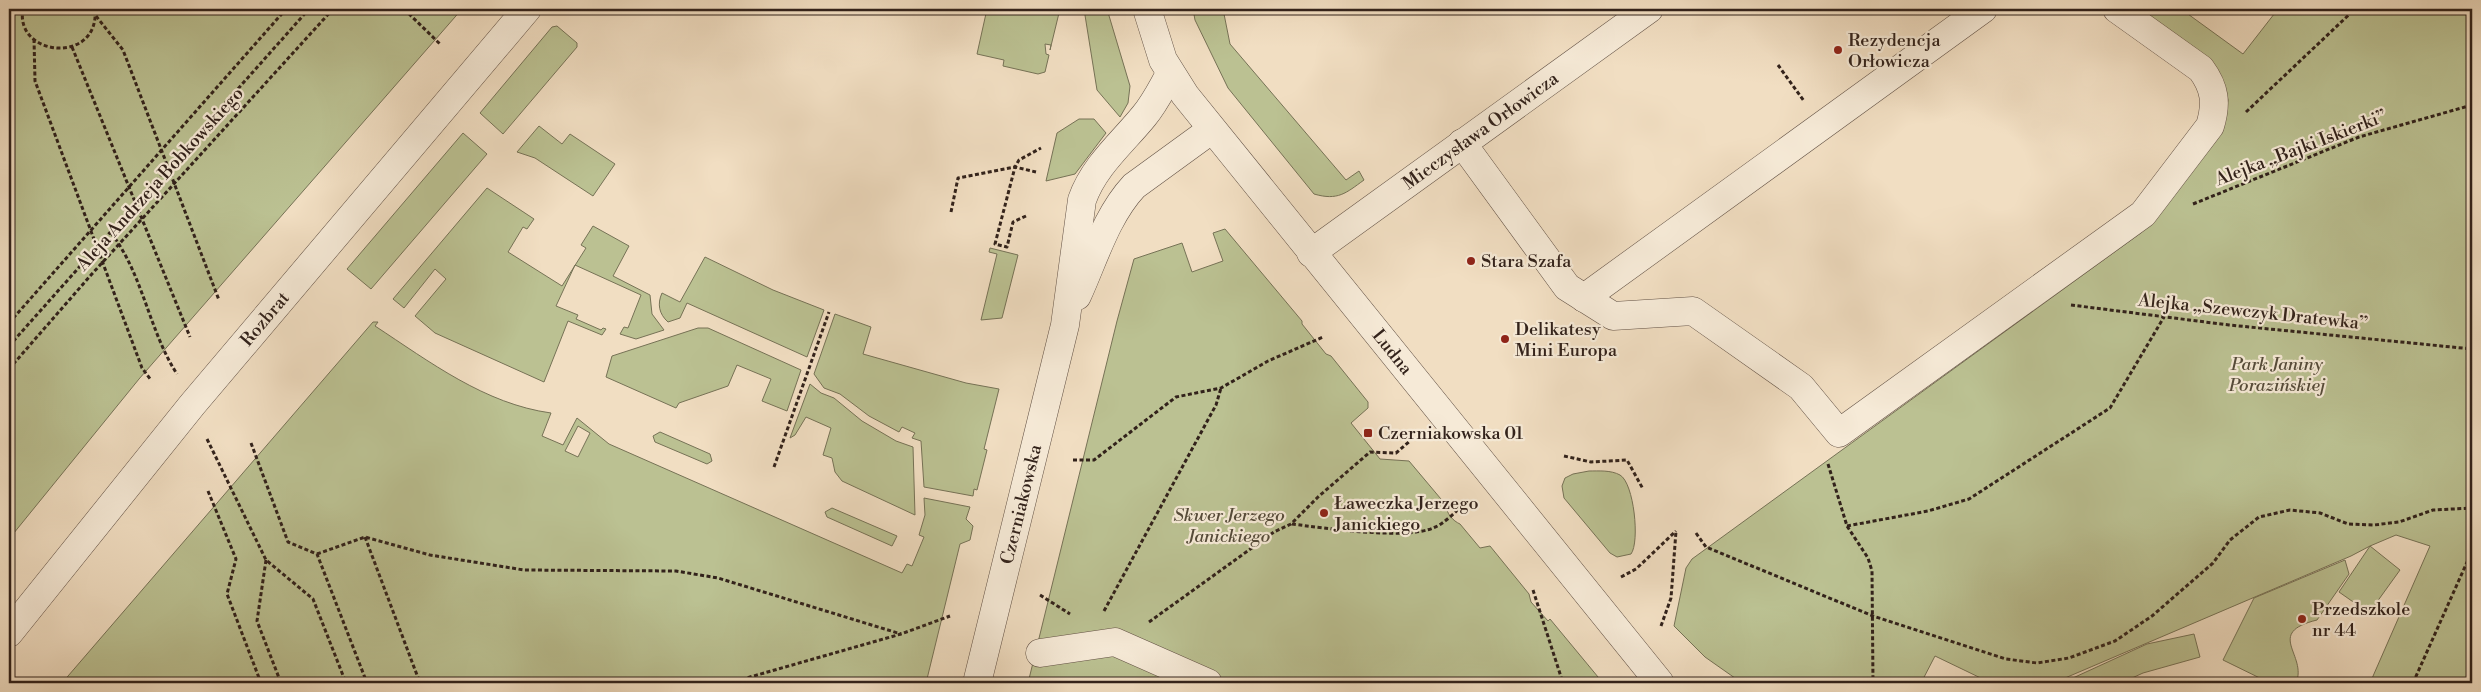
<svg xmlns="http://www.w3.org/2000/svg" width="2481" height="692" viewBox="0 0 2481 692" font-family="'Libre Bodoni',serif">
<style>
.green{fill:#bbc192;stroke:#767256;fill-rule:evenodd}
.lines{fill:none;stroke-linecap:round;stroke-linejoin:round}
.minor-casing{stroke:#625145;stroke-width:29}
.path{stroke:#32221b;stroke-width:3;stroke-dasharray:4 2.5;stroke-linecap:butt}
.minor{stroke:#f6ead7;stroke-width:28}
.poi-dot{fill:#8f2418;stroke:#f6ead7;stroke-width:2}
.labels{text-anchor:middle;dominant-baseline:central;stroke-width:4.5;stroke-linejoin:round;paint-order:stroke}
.poi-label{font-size:18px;fill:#32221b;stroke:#f6ead7;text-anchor:start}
.street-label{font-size:18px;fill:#32221b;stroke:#f6ead7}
.park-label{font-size:18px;font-style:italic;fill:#544a39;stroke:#f6ead7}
</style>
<rect width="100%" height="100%" fill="#f1dec2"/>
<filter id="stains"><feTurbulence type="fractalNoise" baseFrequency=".004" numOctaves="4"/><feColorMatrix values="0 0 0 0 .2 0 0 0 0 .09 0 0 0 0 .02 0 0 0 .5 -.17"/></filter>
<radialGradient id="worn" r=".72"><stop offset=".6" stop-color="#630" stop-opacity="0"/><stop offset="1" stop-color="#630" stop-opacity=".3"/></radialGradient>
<!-- green -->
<g class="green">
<path d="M9,9h453l-323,370 -130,160z"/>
<path d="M987,9h49l23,4 -9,37 1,-5 -6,-1 1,10 3,1 -4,17 -7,2 -35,-8 1,-6 -27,-6z"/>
<path d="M1084,9h23l23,77 -2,17 -8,14 -23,-27z"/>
<path d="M1193,9h30l7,35 116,136 13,-9 5,9c-18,13 -26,21 -50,14l-86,-106 -33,-68z"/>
<path d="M2138,9h43l62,45 35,-45h194v674h-102l60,-137 -34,-11 -26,11 30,24 -31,43 -30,-21 31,-46 -19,10 -293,125 -26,2 -43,-1 -54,-26 -14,27h-179l-37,-26 -31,-31 12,-58 6,-9 450,-327 84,-121 2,-11 -3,-12z"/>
<path d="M557,26l20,17v4l-74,87 -23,-21 72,-86z"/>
<path d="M1079,119h15l12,14 -31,41 -29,7 11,-48z"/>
<path d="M539,126l23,18 8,-10 45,30 -22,32 -58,-38 -18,-6z"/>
<path d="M463,133l24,21 -116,135 -24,-20z"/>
<path d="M487,188l47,31 -7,10 -4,-2 -15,25 54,34 24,-38 -5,-3 12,-19 36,20 -16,30 37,19 2,19 12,16 -28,9 -16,-5 4,-7 4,1 13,-33 -66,-30 -19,41 22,9 -2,4 25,11 2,-2 3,1 -4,6 -34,-14 -24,61 -109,-49 -20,-17 31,-37 -11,-10 -31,39 -11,-9z"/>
<path d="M1225,229l77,92v3l24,30 5,2 37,46v6l-17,15 29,36 29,2 37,44c0,8 7,16 14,19l20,24 10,-2 39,48 2,8 17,19 2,-2 53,64h-575l89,-362 17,-62 48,-16 10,29 31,-11 -10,-28z"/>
<path d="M990,248l28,7 -16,63 -21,2 16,-66 -8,-2z"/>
<path d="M705,257l68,33 51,20 -17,47 -120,-54 -7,15 -12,4c-9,-8 -11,-18 -6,-29l18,9z"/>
<path d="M835,314l36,13 -8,27 103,29 33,6 -15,60 3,1 -10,40 -3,-1 -1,7 -49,-9 -3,-46 -9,-3 3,-5 -13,-6 -3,5 -30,-16 -29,-22 -16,-6 -10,-14z"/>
<path d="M373,322h5l-3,4c55,36 110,78 176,87l-9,23 21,9 14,-27 32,26 293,129 5,-9 5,2 12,-29 -5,-2 6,-20 -1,-17 46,9 -4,12 7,7 -3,14 -10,4 -34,139h-864zM578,426l12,7 -12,24 -13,-6z"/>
<path d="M698,328h10l93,42 -14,41 -25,-10 9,-22 -34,-14 -9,21 -49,17 -3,5 -70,-31 6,-21z"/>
<path d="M810,384l11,9 13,5 28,23 34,20 17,6 2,68 -73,-34 -7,-9 -3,-14 -9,-3 8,-27 -25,-11 -11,18 -5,3z"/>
<path d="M660,432l50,22 2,7 -5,3 -52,-22 -2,-6z"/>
<path d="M1589,471c10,0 22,-1 31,4 14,8 20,67 11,79l-14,3 -7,-4 -46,-55 -2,-12 3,-8 8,-4z"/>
<path d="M832,508l65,28 -5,10 -65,-29 -2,-5z"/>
<path d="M2345,560l4,14 -32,46c-53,13 -9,35 -21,63h-26l-47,-23 31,-62z"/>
<path d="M2194,634l6,23 -57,16 -22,10h-59l85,-39z"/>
</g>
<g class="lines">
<!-- minor casing -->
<g class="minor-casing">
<g id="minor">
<path id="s1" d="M1147,9l16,51 22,35 475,588"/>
<path d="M1462,143l105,144 46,29 80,-5 108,76 38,46 304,-219 67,-88c7,-23 5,-38 -9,-57l-84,-60"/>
<path id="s2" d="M1311,253l338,-244"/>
<path d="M1077,296c17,-37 29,-80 57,-110l77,-56"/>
<path d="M1584,298l399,-289"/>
<path id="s3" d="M9,633l183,-228 335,-396"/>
<path d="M1040,653l75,-11 93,41"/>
<path id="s4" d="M977,683l88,-358 17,-125c12,-34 40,-57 62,-84 11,-13 18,-28 26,-42"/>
</g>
</g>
<!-- path -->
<g class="path">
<path d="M23,9c-9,48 77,56 72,0"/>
<path d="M404,9l36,35"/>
<path d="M96,16l27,34 96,250"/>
<path d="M34,39l1,42 107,287 9,12"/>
<path d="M72,47l118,290"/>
<path d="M1778,65l26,36"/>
<path d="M2246,112l109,-103"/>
<path d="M2193,204l166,-67 113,-32"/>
<path d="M951,212l7,-34 57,-11 21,5"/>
<path d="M1026,216l-13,6 -6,25 -12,-3 20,-77 4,-7 22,-12"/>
<path d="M111,233c32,41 38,98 66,141"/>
<path d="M2071,305l158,20 243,24"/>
<path d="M9,323l277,-314"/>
<path d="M9,346l300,-337"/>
<path d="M9,369l82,-94 242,-266"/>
<path d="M207,439l59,121 47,39 33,84"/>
<path d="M251,443l37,99 29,12 50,129"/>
<path d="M1564,456l27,6 36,-2 16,29"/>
<path d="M1073,460h21l82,-63 45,-9 47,-27 55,-24"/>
<path d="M1828,464l19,62 21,32 4,13 1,112"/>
<path d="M774,467l55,-155"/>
<path d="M208,491l28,68 -9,35 34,89"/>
<path d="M1292,524c32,4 113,16 141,4 11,-4 21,-15 30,-23"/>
<path d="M1847,526l81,-15 41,-12 141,-91 54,-91"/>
<path d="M1696,533l10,14 167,69 133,43 31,4 32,-5 46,-17 37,-25 61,-53 17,-23 29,-23 31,-7 30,3 28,11 26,1 25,-3 34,-12 39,-2"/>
<path d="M365,537l55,146"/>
<path d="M317,554l48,-17 65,18 94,15 152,1 42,7 183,56"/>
<path d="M266,560l-9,61 24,62"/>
<path d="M1621,577l15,-8 40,-38"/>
<path d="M1533,590l30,93"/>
<path d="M1040,595l30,19"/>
<path d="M1104,611l112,-206 5,-17"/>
<path d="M1149,622l125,-90 17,-8 27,-27 52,-45 26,1 14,-12"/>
<path d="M1661,626l10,-28 5,-67"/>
<path d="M729,683l172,-49 49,-18"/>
<path d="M2413,683l59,-132"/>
</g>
<!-- minor -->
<use href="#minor" class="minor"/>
</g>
<!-- markers -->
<g class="poi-dot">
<circle cx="1838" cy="50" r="5"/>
<circle cx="1471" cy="261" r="5"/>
<circle cx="1505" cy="339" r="5"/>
<rect x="1363" y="428" width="10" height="10" rx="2.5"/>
<circle cx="1324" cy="513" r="5"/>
<circle cx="2302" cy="619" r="5"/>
</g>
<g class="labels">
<!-- poi labels -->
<g class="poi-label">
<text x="1848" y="40">Rezydencja<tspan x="1848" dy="21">Orłowicza</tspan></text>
<text x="1481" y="261">Stara Szafa</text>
<text x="1515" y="329">Delikatesy<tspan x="1515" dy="21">Mini Europa</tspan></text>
<text x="1378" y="433">Czerniakowska 01</text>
<text x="1334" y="503">Ławeczka Jerzego<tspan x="1334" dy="21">Janickiego</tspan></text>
<text x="2312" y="609">Przedszkole<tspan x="2312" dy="21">nr 44</tspan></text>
</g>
<!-- street labels -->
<g class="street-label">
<text stroke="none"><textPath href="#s2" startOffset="209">Mieczysława Orłowicza</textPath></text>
<text transform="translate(2301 148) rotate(-21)">Alejka „Bajki Iskierki”</text>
<text transform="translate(160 179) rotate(-48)">Aleja Andrzeja Bobkowskiego</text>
<text transform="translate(2253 312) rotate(6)">Alejka „Szewczyk Dratewka”</text>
<text stroke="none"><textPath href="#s3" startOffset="405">Rozbrat</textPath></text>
<text stroke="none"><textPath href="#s1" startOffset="425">Ludna</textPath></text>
<text stroke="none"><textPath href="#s4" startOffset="184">Czerniakowska</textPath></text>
</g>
<!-- park labels -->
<g class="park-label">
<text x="2277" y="364">Park Janiny<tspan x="2277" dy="21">Porazińskiej</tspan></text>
<text x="1229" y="515">Skwer Jerzego<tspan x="1229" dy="21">Janickiego</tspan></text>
</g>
</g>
<!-- margin -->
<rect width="2481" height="692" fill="none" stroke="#f1dec2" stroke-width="30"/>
<rect x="10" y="10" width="2461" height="672" fill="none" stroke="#32221b" stroke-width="2.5"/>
<rect x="15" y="15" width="2451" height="662" fill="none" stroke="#32221b"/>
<rect width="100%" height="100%" filter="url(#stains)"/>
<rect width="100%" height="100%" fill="url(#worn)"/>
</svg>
